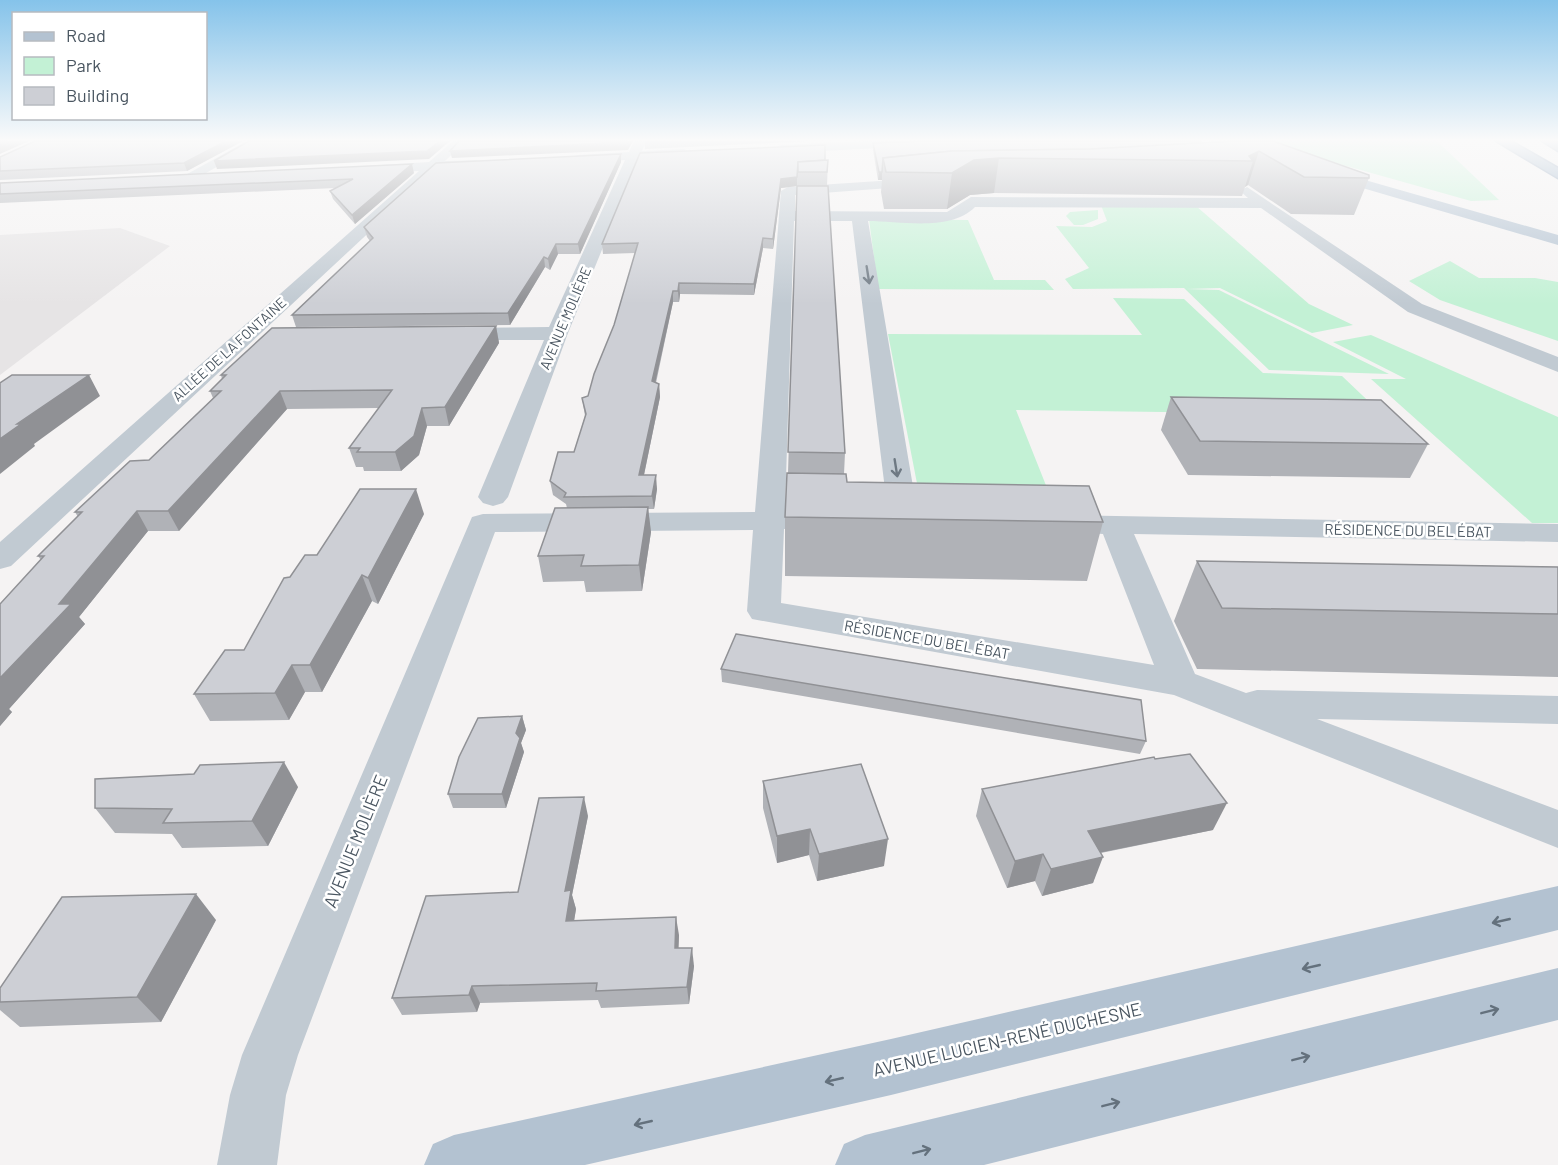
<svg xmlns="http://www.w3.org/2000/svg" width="1558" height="1165" viewBox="0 0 1558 1165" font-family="Barlow,sans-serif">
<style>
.education{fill:#e6e4e5}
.green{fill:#c3f1d5}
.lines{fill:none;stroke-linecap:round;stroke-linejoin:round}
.highway-casing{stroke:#7690ad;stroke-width:3}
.minor{fill:#c1cad2;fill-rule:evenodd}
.major{fill:#b3c2d1;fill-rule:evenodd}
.highway{fill:#8ba5c1;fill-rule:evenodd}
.wall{fill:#b0b2b7}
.shaded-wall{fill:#909195}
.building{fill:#cdcfd5;stroke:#909195;stroke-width:1.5}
.oneway{stroke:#6e7983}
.oneway2{stroke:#64717d}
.labels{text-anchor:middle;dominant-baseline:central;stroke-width:5;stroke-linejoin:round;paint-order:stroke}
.far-street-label{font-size:14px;fill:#4a5661;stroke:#fff}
.street-label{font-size:15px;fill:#4a5661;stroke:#fff}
.near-street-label{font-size:18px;fill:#4a5661;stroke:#fff}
</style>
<rect width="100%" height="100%" fill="#f5f3f3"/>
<!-- education -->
<path class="education" d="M120,228l50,18 -170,129v-140z"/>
<!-- green -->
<g class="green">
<path d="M1258,141h179l62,59 -28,1z"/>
<path d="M1101,205l95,1 113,98 44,21 -41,8 -92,-45 -34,1 33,1 170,84 -120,-4 -85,-82 -111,1 -8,-10 24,-11 -33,-42 36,1 15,-6z"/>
<path d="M1098,210v9l-15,6h-9l-8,-9 4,-4z"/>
<path d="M869,219l99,1 26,60h51l9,10 -176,-1z"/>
<path d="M1450,261l29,17h56l23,4v59l-118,-41 -31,-19z"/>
<path d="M1113,298l71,1 79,74 79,3 41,39 -367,-5 39,98 -134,-4 -33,-170 254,1z"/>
<path d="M1371,335l187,82v106h-26l-161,-144h35l-73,-37z"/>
</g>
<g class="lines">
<!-- highway casing -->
<g class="highway-casing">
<g id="highway">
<path d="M1496,141h15l47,27v10z"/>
<path d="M1542,141l16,1v9z"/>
</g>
</g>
<!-- minor -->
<g class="minor">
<path d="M247,141h15l-70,40h-10l-2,-3z"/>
<path d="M453,141h13l-21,20 32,-1 7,4 -2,3 -46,3 -425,396 -11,3v-27l419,-371 -52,2 -5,-1v-6l67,-4z"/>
<path d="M634,141h12l-4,10 42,-2 6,4 -6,4 -45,2 -71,174 -60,164 -5,6 -10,3 -10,-3 -5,-6 66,-157h-93l-8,-1 -3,-5 3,-5 8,-1 98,-1 76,-167 -48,3 -7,-4 7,-4 52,-3z"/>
<path d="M866,141h81l-6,4 -160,8 -6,-4 6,-4z"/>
<path d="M925,178l7,4 -2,3 -135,10v16l152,1 24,-15 277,1 -8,-7 7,-4 175,117 136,53v15l-150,-60 -147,-104 -286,-1c-25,25 -74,14 -107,14l51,301 -4,6 -11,3 -11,-3 -4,-6 -37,-301h-58l-9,290h45l11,3 4,6 -4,6 -57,3 -3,74 373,62 -51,-131 -55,-4 -4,-6 4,-6 11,-3 499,9v18l-424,-8 61,140 51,19 11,-3 301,6v28l-241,-5 241,91v38l-384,-153 -422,-76 -5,-8 6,-81 -258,2 -197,523 -12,40 -9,70h-60l13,-70 12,-40 230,-538 11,-3 272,-2 26,-321 7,-4z"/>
</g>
<!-- major -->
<g class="major">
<path d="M1323,168l235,67v10l-240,-70v-6z"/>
<path d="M1558,886v44l-667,165 -306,70h-161l9,-21 21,-9 437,-96z"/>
<path d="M1558,968v52l-574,145h-149l9,-21 21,-9z"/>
</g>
<!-- highway -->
<use href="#highway" class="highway"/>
</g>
<!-- wall -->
<g class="wall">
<path d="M35,141h208l-56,30 -187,9v-23z"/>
<path d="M645,141h169l-169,8z"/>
<path d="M1234,141l135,37 -15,37 -63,-1 -43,-29 -3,2 -3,9 -248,-3 -24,2 -23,14h-63l-3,-17 1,-12h-4l-5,-30v-7h330z"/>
<path d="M621,154v8l-41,92h-22l-8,16 -5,-3 -35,58 -214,2 -4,-12 78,-74 -3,-4 -3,-10z"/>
<path d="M825,160h3l-1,26 18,267 -1,21 3,8 256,40 -16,59 -302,-5v-59l3,-44 9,-287 -16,2 -8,61 -10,-1 -9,47 -74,-1 -1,8h-6l-17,81 3,1 1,13 -16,78 13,14 -3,20h-6l3,23 -9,59 -56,1 -2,-11 -41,1 -5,-26 29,-48 -1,-4 -13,-9 -3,-14 24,-29 11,-36 -3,-18 6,-2 26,-71 21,-72 -32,1 -1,-10z"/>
<path d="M414,173l-59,51 -22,-25 -3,-8 5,-3 -335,15v-20z"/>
<path d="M496,326l3,17 -50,83h-22l-8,29 -18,16h-37l-1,-4h-7l-7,-19 30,-40 -92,1 -108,122h-31l-69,86 6,7 -76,85 3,3 -12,14v-122l41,-44 -3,-4 40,-39 -3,-5 74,-52 64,-62 -3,-7 12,-12 -1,-4z"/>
<path d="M1171,397l257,47 -18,34 -222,-3 -27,-45z"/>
<path d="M424,514l-46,90 -6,-3 -50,91h-17l-16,28 -79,1 -16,-27 50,-44 73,-95z"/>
<path d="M1197,561l361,6v110l-361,-8 -23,-48z"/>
<path d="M721,669l425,72 -6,13 -418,-72z"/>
<path d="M522,716l4,14 -5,13 3,9 -18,56h-53l-5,-14z"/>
<path d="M1155,759l58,71 -112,23 -8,30 -51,13 -7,-15 -28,7 -31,-72 6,-27z"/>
<path d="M194,774l104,13 -30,59 -86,2 -10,-14 -57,-1 -20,-25z"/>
<path d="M763,781l121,85 -67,15 -8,-26 -32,8 -14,-55z"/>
<path d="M588,816l-16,79 4,14 -2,12 105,14 -1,13 16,18 -5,38 -88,4 -3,-8 -118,3 -3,9 -75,3 -10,-17 126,-106z"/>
<path d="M216,920l-55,102 -141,5 -20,-17v-22z"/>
</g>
<!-- shaded-wall -->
<g class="shaded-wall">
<path d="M7,141h22l-29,13v-10z"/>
<path d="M226,141h17l-56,30 -3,-8z"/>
<path d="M440,141h10l-21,18 -212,10 -3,-8z"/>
<path d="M633,141l-5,9 -176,8 -2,-7z"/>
<path d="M1259,151l-11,34 -3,2 8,-26 -4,-5z"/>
<path d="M621,154v8l-41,92 -2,-10z"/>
<path d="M999,158l-5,35 -24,2 -23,14 5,-36 22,-13z"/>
<path d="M412,164l2,9 -59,51 -3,-9z"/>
<path d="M879,172h3v8h-4z"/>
<path d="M797,177v9l-16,2 -8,61v-10l8,-60z"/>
<path d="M763,238v10l-9,47v-11z"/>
<path d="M556,244l2,10 -8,16 -2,-11z"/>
<path d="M544,257l1,10 -35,58 -2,-12z"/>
<path d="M679,283l1,11 -1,8 -1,-11z"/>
<path d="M673,291v11l-20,91 -1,-12z"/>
<path d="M496,326l3,17 -50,83 -4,-19z"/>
<path d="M89,375l11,21 -66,48 1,2 -35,28v-35l17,-15z"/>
<path d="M659,384l1,13 -19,92 -2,-14z"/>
<path d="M280,391l7,18 -108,122 -11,-20z"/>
<path d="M422,408l5,18 -8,29 -18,16 -6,-19z"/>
<path d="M656,475l1,14 -3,20 -2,-13z"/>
<path d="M416,489l8,25 -46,90 -10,-26z"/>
<path d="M648,507l3,25 -9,59 -3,-26z"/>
<path d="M137,511l11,20 -69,86 6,7 -76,85 3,3 -12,14v-48l59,-74z"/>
<path d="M362,575l10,26 -50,91 -12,-27z"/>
<path d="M292,665l13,27 -16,28 -14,-27z"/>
<path d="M522,716l4,14 -5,13 3,9 -18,56 -4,-14 14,-61z"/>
<path d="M284,762l14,25 -30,59 -16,-25z"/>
<path d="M584,797l4,19 -16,79 4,14 -5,30 -5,-18 -1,-30z"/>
<path d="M1227,803l-14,27 -135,27 10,-26z"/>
<path d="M810,829l-1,26 -32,8v-27z"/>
<path d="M888,839l-4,27 -67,15 2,-27z"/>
<path d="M1043,854l-8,27 -28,7 8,-27z"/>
<path d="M1103,857l-10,26 -51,13 9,-27z"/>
<path d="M196,894l20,26 -55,102 -24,-25z"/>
<path d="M676,917l3,18 -1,30 -3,-17z"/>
<path d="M692,948l2,18 -5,38 -2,-17z"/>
<path d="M472,986l8,17 -3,9 -8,-17z"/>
</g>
<!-- building -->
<g class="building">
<path d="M0,141h7l-7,3z"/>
<path d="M35,141h191l-42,22 -184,8v-14z"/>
<path d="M249,141h191l-13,10 -213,10z"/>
<path d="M459,141h168v1l-177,9z"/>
<path d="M926,141h273l4,2 -112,6 -139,2 -69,7 -1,14h-3l-6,-29z"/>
<path d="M1234,141h39l96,34v3l-65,-1 -45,-26 -10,5 4,5 -254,-3 -25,2 -22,13 -66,-1 -3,-14 69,-7 139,-2z"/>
<path d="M825,145v15l-27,2 -1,15 -16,2 -8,60 -10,-1 -9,46 -75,-1 -1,8h-5l-21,90 7,3 -20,91h17l-4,21 -88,1 2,-4 -16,-12 8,-29h16l12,-38 -4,-16 6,-2 6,-22 20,-49 24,-82 -36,1 38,-91z"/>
<path d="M621,154l-43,90h-22l-8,15 -4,-2 -36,56 -216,2 81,-77 -9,-11 72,-64z"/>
<path d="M828,160l-1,12h-29v-10z"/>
<path d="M412,164l-60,51 -22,-24 23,-12 -353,15v-11z"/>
<path d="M797,186h31l17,267 -57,-1z"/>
<path d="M496,326l-51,81 -23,1 -8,28 -19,16h-38l3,-4h-11l43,-58 -112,1 -112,120h-31l-78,93h12l-71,74v-74l44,-48h-6l44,-44h-7l55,-51 19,-1 72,-69h-11l16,-16h-5l51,-47z"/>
<path d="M12,375h77l-72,49h4l-21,15v-56z"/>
<path d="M1171,397l210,3 47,44 -228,-3z"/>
<path d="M787,473l59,1 1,8 242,4 14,36 -318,-5z"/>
<path d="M360,489h56l-48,89 -6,-3 -52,90h-18l-17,28 -81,1 31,-44h19l40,-72 6,-1 15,-22h12z"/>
<path d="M648,507l-9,58 -58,1 3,-11 -46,1 17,-48z"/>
<path d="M1197,561l361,6v47l-336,-6z"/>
<path d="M736,634l405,66 5,41 -425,-72z"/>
<path d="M522,716l-6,17 4,5 -18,56h-54l11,-37 19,-39z"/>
<path d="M1190,754l37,49 -139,28 15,26 -52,12 -8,-15 -28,7 -33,-72 172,-32 1,2z"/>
<path d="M284,762l-32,59 -89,2 9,-14 -77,-1v-29l99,-5 6,-9z"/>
<path d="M861,764l27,75 -69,15 -9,-25 -33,7 -14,-55z"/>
<path d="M584,797l-19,94 6,-1 -5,31 110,-4 -1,31h17l-5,39 -91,4 1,-8 -125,3 -3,9 -77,3 34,-102 92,-4 21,-94z"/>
<path d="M196,894l-59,103 -137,5v-14l62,-91z"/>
</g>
<!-- one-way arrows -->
<defs><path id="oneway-shaft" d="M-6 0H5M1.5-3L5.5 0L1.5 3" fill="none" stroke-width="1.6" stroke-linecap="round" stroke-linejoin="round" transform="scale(1.5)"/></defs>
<g class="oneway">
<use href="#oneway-shaft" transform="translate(868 275) rotate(81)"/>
<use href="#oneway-shaft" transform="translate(896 468) rotate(81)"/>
</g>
<g class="oneway2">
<use href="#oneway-shaft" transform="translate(1501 921) rotate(167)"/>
<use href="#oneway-shaft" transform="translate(1311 967) rotate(167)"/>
<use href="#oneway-shaft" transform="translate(1490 1011) rotate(-14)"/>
<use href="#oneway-shaft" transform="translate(1301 1058) rotate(-14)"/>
<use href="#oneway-shaft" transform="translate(834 1080) rotate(167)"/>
<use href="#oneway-shaft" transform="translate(1111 1104) rotate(-14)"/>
<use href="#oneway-shaft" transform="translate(643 1123) rotate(167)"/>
<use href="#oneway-shaft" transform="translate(922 1151) rotate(-14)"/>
</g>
<!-- sky -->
<linearGradient id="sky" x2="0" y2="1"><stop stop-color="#85c3ea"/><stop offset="0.46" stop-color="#fafafa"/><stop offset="1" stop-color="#fafafa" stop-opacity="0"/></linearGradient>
<rect width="1558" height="304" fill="url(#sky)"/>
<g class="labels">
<!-- far-street labels -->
<g class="far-street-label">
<text transform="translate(565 318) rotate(-67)">AVENUE MOLIÈRE</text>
<text transform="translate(229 349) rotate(-42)">ALLÉE DE LA FONTAINE</text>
</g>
<!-- street labels -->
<g class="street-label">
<text transform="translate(1408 530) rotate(1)">RÉSIDENCE DU BEL ÉBAT</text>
<text transform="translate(927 639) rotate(10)">RÉSIDENCE DU BEL ÉBAT</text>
</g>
<!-- near-street labels -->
<g class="near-street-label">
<text transform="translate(355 841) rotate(-68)">AVENUE MOLIÈRE</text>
<text transform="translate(1007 1039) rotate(-13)">AVENUE LUCIEN-RENÉ DUCHESNE</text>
</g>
</g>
<!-- legend -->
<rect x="12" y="12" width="195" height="108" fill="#ffffff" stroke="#b7bbc0" stroke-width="1.5"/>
<rect x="24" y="32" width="30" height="9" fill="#b3c2d1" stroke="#b7bbc0" stroke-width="1.5"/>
<text x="66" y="42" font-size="18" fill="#4a5661">Road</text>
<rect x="24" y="57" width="30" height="18" fill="#c3f1d5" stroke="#b7bbc0" stroke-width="1.5"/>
<text x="66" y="72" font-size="18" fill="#4a5661">Park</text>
<rect x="24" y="87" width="30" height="18" fill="#cdcfd5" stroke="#b7bbc0" stroke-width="1.5"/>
<text x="66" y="102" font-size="18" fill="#4a5661">Building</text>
</svg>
